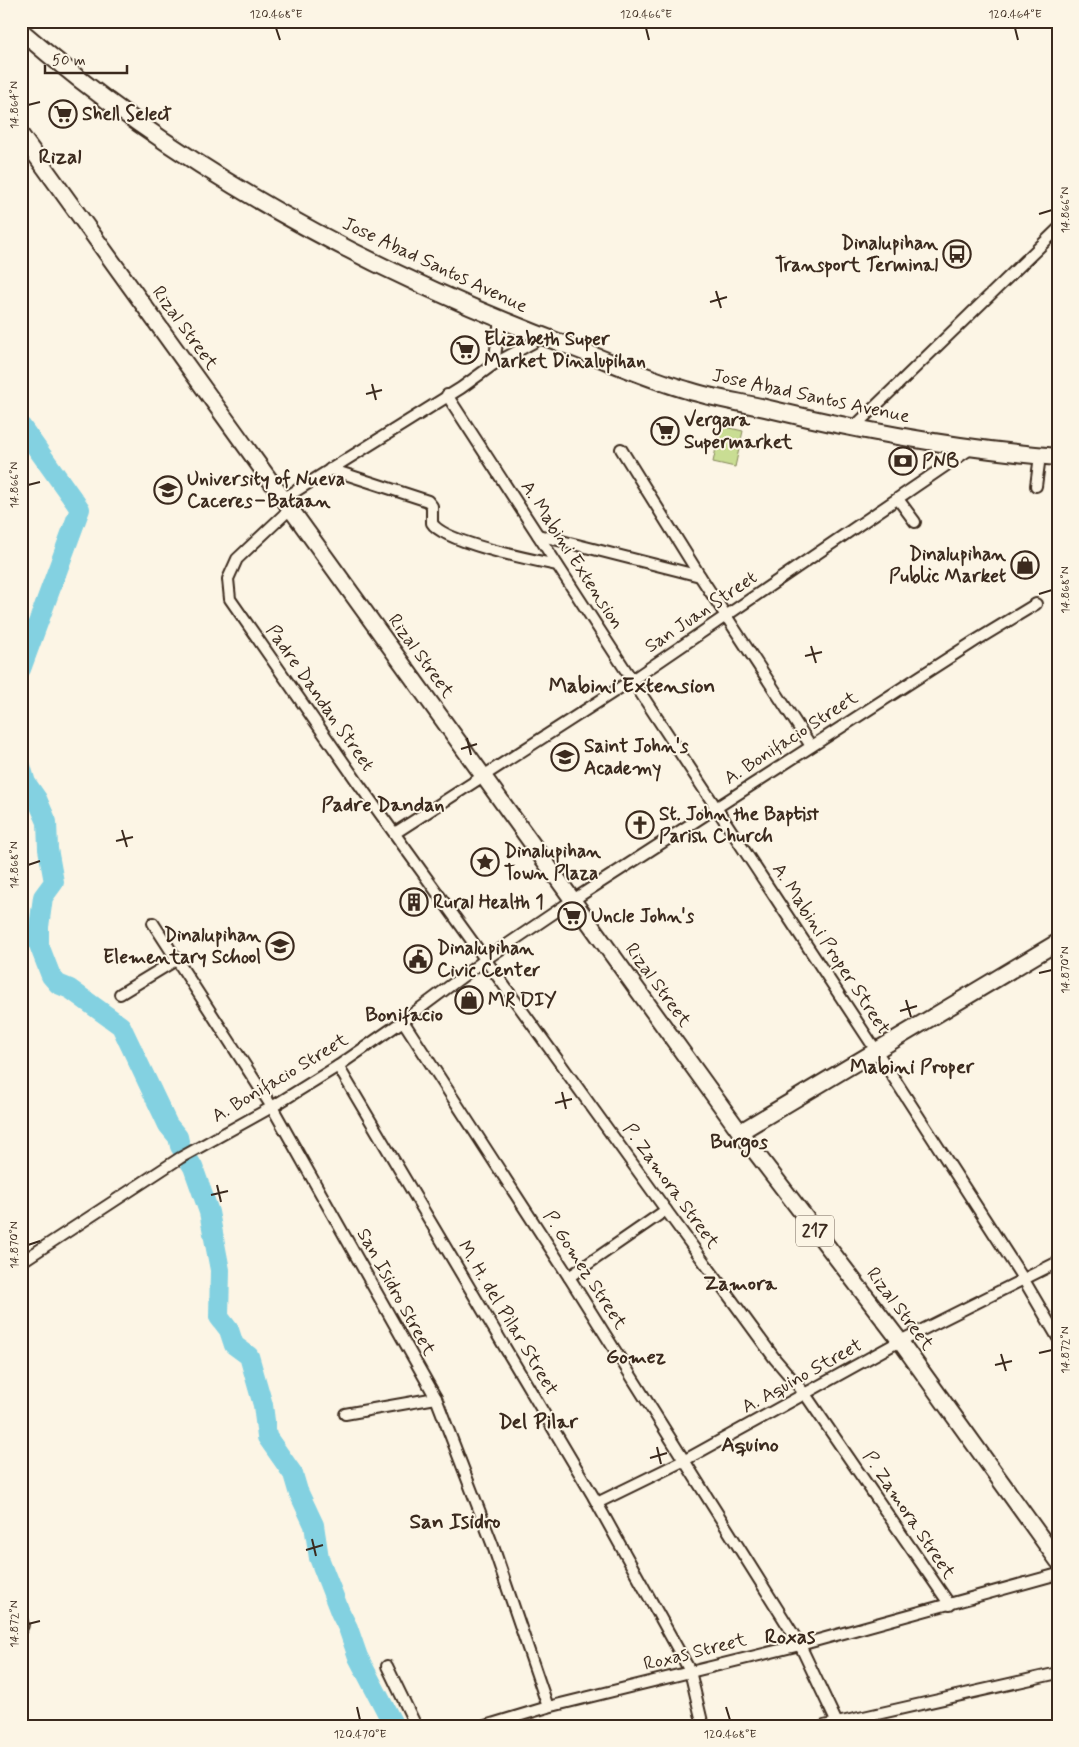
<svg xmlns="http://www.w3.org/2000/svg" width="1079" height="1747" viewBox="0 0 1079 1747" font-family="Mynerve,sans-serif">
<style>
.green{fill:#c9dd93;stroke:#828458}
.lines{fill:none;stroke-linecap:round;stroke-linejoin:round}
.river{stroke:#83d1e1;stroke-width:20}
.minor-casing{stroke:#3b2a1e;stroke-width:14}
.primary-casing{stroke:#3b2a1e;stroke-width:19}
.trunk-casing{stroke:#3b2a1e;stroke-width:20}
.minor{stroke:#fcf5e5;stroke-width:10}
.primary{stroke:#fcf5e5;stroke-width:15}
.trunk{stroke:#fcf5e5;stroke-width:16}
.ticks{fill:none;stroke:#3b2a1e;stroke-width:2}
.labels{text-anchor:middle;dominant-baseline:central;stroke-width:4;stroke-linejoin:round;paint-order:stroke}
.shield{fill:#fcf5e5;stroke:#75675a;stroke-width:1}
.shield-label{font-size:18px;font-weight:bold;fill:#3b2a1e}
.poi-label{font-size:19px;font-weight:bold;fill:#3b2a1e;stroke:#fcf5e5;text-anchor:start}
.street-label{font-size:19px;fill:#3b2a1e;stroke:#fcf5e5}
.neighbourhood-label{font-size:20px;font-weight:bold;fill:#3b2a1e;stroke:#fcf5e5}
.quarter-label{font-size:21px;font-weight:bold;fill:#3b2a1e;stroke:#fcf5e5}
.neatline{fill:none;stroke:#3b2a1e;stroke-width:2}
.ticks-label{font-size:12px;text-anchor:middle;fill:#3b2a1e}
</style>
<rect width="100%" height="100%" fill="#fcf5e5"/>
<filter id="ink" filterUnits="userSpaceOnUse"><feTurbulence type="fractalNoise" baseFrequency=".02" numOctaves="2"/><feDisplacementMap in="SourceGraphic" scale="10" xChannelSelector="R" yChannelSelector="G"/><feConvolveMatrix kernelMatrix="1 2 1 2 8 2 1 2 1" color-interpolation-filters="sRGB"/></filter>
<g filter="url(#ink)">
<!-- green -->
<path class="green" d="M721,426l22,5 -8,36 -22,-5z"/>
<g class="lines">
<!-- river -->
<g class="river">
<path d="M21,426l59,83 -59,160"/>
<path d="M21,766l5,17 11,16 10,23 1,27 6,33 -11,15 -4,30v18l12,31 7,8 12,5 51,37 47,99 10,12 2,9 13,21 16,45 11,58 -1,47 10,13 5,15 15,11 14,49 4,32 26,37 5,17 16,34 5,33 21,54 8,16 10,29 36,69"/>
</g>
<!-- minor casing -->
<g class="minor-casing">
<g id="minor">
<path d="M494,364l6,-44"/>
<path d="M447,395l185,285 245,372 147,228 34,58"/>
<path d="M854,427l204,-198"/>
<path d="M621,449l79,127 111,170"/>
<path d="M330,469l98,32 4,5v17c11,19 101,37 125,42"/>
<path d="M1036,486l4,-30"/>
<path d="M283,499l178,-111 33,-24 49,-27"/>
<path d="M898,499l17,23"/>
<path d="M290,509l-53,50 -9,20 2,20 128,184 308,427 109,149 30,35 145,211"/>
<path d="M538,535l162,41"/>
<path d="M395,833l237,-153 341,-233"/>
<path d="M153,923l119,184 164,291 57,148 55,161"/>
<path d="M120,994l56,-34"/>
<path d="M403,1021l166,256 231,368 37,78"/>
<path d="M338,1066l255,430 97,175 13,55"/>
<path d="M21,1262l159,-104 92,-51 66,-41 65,-45 83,-62 87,-59 402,-259 61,-37"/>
<path d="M569,1277l97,-67"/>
<path d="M345,1414l91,-16"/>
<path d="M597,1503l88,-43 215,-119 158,-79"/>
<path d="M21,1619l2,6 -2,4"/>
<path d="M387,1666l29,60"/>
<path d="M485,1726l63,-19 252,-62 258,-71"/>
<path d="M824,1726l234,-53"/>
</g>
</g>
<!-- primary casing -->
<g class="primary-casing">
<g id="primary">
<path d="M21,135l719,997 160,209 158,220"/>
<path d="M740,1132l318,-190"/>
</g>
</g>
<!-- trunk casing -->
<g class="trunk-casing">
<path id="trunk" d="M21,31c161,140 354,243 553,317 37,14 74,31 113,42 25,8 52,12 78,18 95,23 195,41 293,49"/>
</g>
<!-- minor -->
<use href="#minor" class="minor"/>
<!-- primary -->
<use href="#primary" class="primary"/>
<!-- trunk -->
<use href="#trunk" class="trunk"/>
</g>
</g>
<!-- ticks -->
<path class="ticks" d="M276,28l4,12M646,28l3,12M1015,28l3,12M28,105l12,-3M1039,214l13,-4M716,291l5,17M710,302l17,-5M372,384l4,16M366,394l16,-4M28,485l12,-3M1039,594l13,-4M811,646l5,17M805,656l17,-4M467,738l4,17M461,749l16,-5M122,830l5,17M116,841l17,-4M28,865l12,-4M1039,973l13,-3M906,1000l5,17M900,1011l17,-5M562,1092l4,17M555,1103l17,-4M217,1185l4,17M211,1195l17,-4M28,1245l12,-4M1039,1353l13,-3M1001,1354l5,17M995,1365l17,-4M657,1447l4,17M650,1458l17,-5M312,1539l4,17M306,1550l17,-5M28,1624l12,-3M357,1707l3,13M726,1707l4,13"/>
<!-- icons -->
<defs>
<g id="supermarket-ring" transform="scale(1.4375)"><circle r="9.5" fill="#fcf5e5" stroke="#3b2a1e" stroke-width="1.5"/><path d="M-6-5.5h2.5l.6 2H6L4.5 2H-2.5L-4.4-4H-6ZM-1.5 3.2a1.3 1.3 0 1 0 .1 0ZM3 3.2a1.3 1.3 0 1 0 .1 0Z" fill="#3b2a1e"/></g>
<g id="bus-ring" transform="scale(1.4375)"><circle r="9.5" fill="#fcf5e5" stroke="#3b2a1e" stroke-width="1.5"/><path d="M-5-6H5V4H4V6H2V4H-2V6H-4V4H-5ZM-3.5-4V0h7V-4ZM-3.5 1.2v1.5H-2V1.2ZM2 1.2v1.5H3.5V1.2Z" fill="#3b2a1e"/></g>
<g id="bank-ring" transform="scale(1.4375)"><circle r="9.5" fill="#fcf5e5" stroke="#3b2a1e" stroke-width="1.5"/><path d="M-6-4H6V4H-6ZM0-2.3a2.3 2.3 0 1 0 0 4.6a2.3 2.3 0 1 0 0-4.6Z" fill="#3b2a1e"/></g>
<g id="university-ring" transform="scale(1.4375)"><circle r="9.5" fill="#fcf5e5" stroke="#3b2a1e" stroke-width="1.5"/><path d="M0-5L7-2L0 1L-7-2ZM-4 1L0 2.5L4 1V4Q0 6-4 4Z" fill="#3b2a1e"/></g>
<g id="shop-ring" transform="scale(1.4375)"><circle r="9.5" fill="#fcf5e5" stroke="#3b2a1e" stroke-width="1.5"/><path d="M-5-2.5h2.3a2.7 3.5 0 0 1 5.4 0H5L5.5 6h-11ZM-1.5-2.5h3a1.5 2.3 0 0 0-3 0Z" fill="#3b2a1e"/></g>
<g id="school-ring" transform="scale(1.4375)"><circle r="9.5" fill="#fcf5e5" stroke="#3b2a1e" stroke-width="1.5"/><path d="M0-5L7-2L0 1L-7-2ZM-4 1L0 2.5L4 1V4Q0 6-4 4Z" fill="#3b2a1e"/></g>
<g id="church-ring" transform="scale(1.4375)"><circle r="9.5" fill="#fcf5e5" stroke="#3b2a1e" stroke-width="1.5"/><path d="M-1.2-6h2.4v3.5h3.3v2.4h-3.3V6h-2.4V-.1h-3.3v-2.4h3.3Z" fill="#3b2a1e"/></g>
<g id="sight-ring" transform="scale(1.4375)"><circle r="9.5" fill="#fcf5e5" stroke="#3b2a1e" stroke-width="1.5"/><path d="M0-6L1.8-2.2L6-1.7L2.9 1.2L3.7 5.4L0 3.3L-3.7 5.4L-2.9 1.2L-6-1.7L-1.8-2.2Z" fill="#3b2a1e"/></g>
<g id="building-ring" transform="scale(1.4375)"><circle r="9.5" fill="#fcf5e5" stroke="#3b2a1e" stroke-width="1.5"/><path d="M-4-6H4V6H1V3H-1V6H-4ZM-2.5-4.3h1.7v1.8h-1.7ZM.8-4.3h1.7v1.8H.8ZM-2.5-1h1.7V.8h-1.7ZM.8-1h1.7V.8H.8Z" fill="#3b2a1e"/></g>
<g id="civic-ring" transform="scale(1.4375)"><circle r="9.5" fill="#fcf5e5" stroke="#3b2a1e" stroke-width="1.5"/><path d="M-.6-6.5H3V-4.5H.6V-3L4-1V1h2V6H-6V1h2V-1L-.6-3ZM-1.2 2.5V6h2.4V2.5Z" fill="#3b2a1e"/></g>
</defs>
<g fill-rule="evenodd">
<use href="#supermarket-ring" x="63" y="114"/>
<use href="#bus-ring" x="957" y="254"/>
<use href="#supermarket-ring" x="465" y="350"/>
<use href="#supermarket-ring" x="665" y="431"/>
<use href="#bank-ring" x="903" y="461"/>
<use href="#university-ring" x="168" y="490"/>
<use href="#shop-ring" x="1025" y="565"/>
<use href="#school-ring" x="565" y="757"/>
<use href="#church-ring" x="640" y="825"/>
<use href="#sight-ring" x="485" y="862"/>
<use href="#building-ring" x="414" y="902"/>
<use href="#supermarket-ring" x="572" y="916"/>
<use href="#school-ring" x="280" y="946"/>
<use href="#civic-ring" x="418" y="959"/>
<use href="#shop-ring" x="469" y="1000"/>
</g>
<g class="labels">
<!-- shield labels -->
<rect class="shield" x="796" y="1215.5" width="38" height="31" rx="4"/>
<g class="shield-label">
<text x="815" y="1231">217</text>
</g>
<!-- poi labels -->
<g class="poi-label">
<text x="82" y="114">Shell Select</text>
<text x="938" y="243" text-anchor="end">Dinalupihan<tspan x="938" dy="22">Transport Terminal</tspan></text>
<text x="484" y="339">Elizabeth Super<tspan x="484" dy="22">Market Dinalupihan</tspan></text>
<text x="684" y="420">Vergara<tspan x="684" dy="22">Supermarket</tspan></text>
<text x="922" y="461">PNB</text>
<text x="187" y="479">University of Nueva<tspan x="187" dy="22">Caceres–Bataan</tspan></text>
<text x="1006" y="554" text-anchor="end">Dinalupihan<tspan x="1006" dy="22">Public Market</tspan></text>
<text x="584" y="746">Saint John's<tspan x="584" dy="22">Academy</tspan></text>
<text x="659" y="814">St. John the Baptist<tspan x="659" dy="22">Parish Church</tspan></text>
<text x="504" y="851">Dinalupihan<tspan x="504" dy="22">Town Plaza</tspan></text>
<text x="433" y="902">Rural Health 1</text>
<text x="591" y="916">Uncle John's</text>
<text x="261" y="935" text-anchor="end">Dinalupihan<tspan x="261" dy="22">Elementary School</tspan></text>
<text x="437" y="948">Dinalupihan<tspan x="437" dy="22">Civic Center</tspan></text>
<text x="488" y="1000">MR DIY</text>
</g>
<!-- street labels -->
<g class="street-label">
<text transform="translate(435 265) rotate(25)">Jose Abad Santos Avenue</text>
<text transform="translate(185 328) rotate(54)">Rizal Street</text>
<text transform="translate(811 396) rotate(12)">Jose Abad Santos Avenue</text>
<text transform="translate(572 555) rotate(57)">A. Mabini Extension</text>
<text transform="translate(701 612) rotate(-34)">San Juan Street</text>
<text transform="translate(421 656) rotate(54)">Rizal Street</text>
<text transform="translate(320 698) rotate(55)">Padre Dandan Street</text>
<text transform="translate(791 738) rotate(-33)">A. Bonifacio Street</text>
<text transform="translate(831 949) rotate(57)">A. Mabini Proper Street</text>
<text transform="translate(658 985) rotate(54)">Rizal Street</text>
<text transform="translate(280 1078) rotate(-31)">A. Bonifacio Street</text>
<text transform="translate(671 1186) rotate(54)">P. Zamora Street</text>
<text transform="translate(585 1270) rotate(57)">P. Gomez Street</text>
<text transform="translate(396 1292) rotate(61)">San Isidro Street</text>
<text transform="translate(900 1309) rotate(53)">Rizal Street</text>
<text transform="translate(508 1318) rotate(59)">M. H. del Pilar Street</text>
<text transform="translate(802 1376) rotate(-29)">A. Aquino Street</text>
<text transform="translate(909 1515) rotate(56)">P. Zamora Street</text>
<text transform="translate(695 1652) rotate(-14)">Roxas Street</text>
</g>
<!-- neighbourhood labels -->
<g class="neighbourhood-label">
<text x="383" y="805">Padre Dandan</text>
<text x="404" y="1015">Bonifacio</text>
<text x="912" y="1067">Mabini Proper</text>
<text x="739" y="1142">Burgos</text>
<text x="740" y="1284">Zamora</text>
<text x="636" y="1357">Gomez</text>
</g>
<!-- quarter labels -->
<g class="quarter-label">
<text x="60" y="157">Rizal</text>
<text x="632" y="686">Mabini Extension</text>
<text x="538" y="1422">Del Pilar</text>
<text x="750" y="1445">Aquino</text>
<text x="455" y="1522">San Isidro</text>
<text x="790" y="1637">Roxas</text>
</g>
</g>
<!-- margin -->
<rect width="1079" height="1747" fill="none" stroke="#fcf5e5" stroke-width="55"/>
<!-- scale -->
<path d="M45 65v8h82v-8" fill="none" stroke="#3b2a1e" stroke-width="2.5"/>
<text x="52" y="65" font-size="15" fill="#3b2a1e" stroke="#fcf5e5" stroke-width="4" paint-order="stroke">50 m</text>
<rect x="28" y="28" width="1024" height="1692" class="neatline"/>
<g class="ticks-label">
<text x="276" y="18">120.468°E</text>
<text x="646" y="18">120.466°E</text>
<text x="1015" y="18">120.464°E</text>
<text transform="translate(14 105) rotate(-90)" y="4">14.864°N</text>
<text transform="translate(1065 210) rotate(-90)" y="4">14.866°N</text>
<text transform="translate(14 485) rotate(-90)" y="4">14.866°N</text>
<text transform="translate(1065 590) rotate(-90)" y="4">14.868°N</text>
<text transform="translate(14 865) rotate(-90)" y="4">14.868°N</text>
<text transform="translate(1065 970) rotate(-90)" y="4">14.870°N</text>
<text transform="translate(14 1245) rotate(-90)" y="4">14.870°N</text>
<text transform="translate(1065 1350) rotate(-90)" y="4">14.872°N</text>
<text transform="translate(14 1624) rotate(-90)" y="4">14.872°N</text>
<text x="360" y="1738">120.470°E</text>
<text x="730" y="1738">120.468°E</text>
</g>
</svg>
